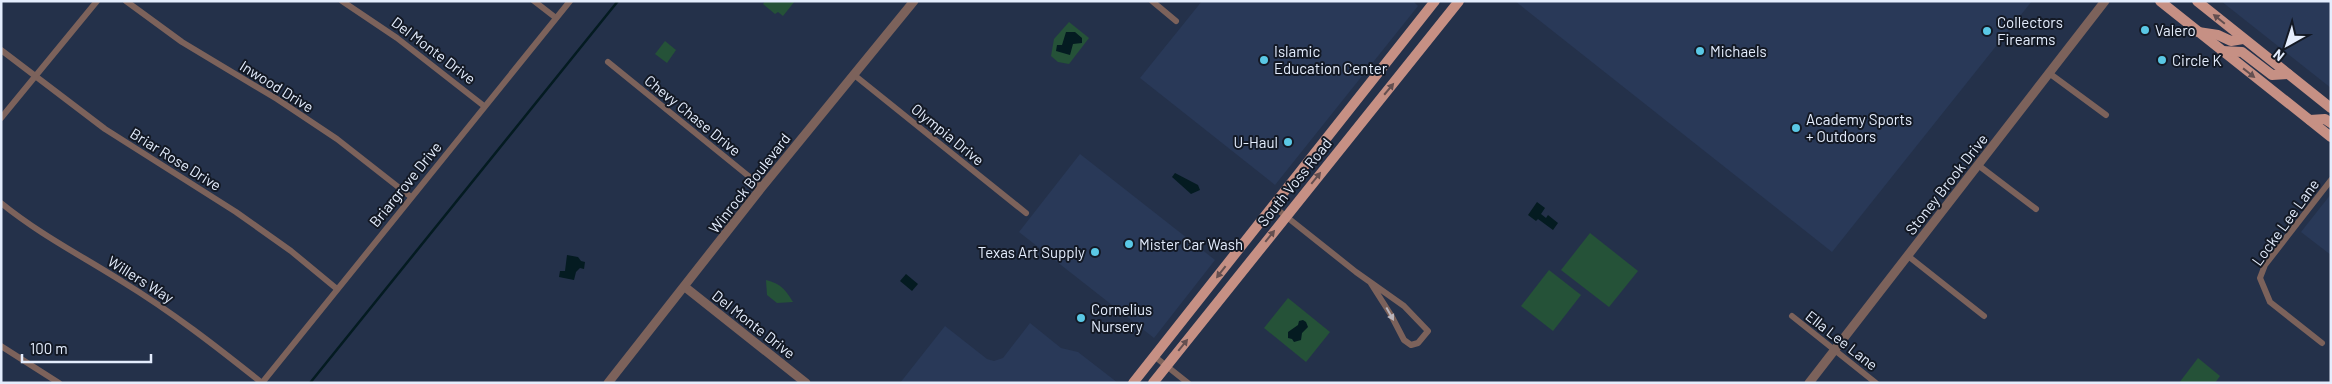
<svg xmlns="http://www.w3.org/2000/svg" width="2332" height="384" viewBox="0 0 2332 384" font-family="Barlow,sans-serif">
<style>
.built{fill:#293958}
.pitch{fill:#255238}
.water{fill:#041b21}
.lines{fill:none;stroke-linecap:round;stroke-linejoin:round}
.stream{stroke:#041b21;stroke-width:2.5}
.minor{stroke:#7c625b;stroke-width:6}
.tertiary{stroke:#7c625b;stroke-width:9}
.primary{stroke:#c69084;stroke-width:10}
.oneway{fill:#644f50}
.oneway2{fill:#bab5bc}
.poi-dot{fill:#5ac8e5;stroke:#131925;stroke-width:2}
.labels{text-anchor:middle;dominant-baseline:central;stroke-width:4;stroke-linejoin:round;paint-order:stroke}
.poi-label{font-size:15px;fill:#e4edfd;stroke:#131925;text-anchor:start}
.street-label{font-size:15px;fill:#e4edfd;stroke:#131925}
</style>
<rect width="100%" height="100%" fill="#24314a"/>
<!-- built -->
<g class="built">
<path d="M1202,1h211l5,5 -143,179 -135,-107z"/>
<path d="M1515,1h517l-200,251z"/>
<path d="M2221,1h110v87z"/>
<path d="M1080,154l135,106 -61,78 -135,-106z"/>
<path d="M2331,194v61l-30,-23z"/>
<path d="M1030,323l31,25 17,4 40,31h-218l45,-57 42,33 7,2 9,-3z"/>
</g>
<!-- pitch -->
<g class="pitch">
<path d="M765,1h30l-12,15 -5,-4 -3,2 -12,-10z"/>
<path d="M1069,22l20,16 -20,26 -11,-2 -7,-6 3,-17z"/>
<path d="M665,41l11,9 -9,13 -12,-9z"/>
<path d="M1590,233l48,38 -29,36 -48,-37z"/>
<path d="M1549,270l32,25 -28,36 -32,-25z"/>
<path d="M766,280c15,4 19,9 27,22l-16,1 -10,-8z"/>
<path d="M1288,298l42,34 -24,30 -42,-34z"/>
<path d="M2198,358l22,18 -5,7h-36z"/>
</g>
<!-- water -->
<g class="water">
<path d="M1066,32h9l7,6v5l-9,1 -3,11 -14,-4 1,-6h5z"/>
<path d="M1175,173l23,12 2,5 -9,4 -19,-17z"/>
<path d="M1537,202l8,6 -4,6 5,4 2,-3 10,8 -5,7 -15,-11 -2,2 -8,-6z"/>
<path d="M567,255l11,2 3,4 4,1 -1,7 -4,-1 -4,4 -2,8 -15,-3 1,-6h5z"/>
<path d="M906,274l12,10 -6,7 -12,-10z"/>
<path d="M1303,320l3,2 2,5 -6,6 -1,7 -7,2 -2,-3 -4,-1v-6l10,-7 1,-4z"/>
</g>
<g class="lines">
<!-- stream -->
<path class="stream" d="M310,383l308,-382"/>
<!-- minor -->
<g class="minor">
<path d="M126,1l56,41 95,57 60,40 74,58"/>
<path d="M342,1l55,37 87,68"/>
<path d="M534,1l22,17"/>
<path d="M1152,1l24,20"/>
<path d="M1,50l104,79 131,83 55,39 46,38"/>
<path d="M608,62l154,125"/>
<path d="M2049,73l57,42"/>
<path d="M853,74l173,139"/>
<path d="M1,118l96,-117"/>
<path d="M1978,165l58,44"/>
<path d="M1,203c38,31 81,53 122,79 49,30 94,65 139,101"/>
<path d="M1273,206l83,66 48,34 24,25 -10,12 -7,2 -7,-5 -13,-25 -21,-33"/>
<path d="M1908,256l76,60"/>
<path d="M1792,316l84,67"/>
<path d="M2322,343l-52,-41 -10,-24 5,-13 66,-85"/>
<path d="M1,346l58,37"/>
<path d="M1154,356l34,27"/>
<path d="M262,383l308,-382"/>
</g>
<!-- tertiary -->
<g class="tertiary">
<path d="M685,287l121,96"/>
<path d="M608,383l154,-196 152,-186"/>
<path d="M1809,383l296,-382"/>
</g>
<!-- primary -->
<g class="primary">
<path d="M2160,1l171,136"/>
<path d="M2197,1l134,107"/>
<path d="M2198,32l20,3 13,6 12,-2"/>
<path d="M2222,51l20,1 30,23 16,-1"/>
<path d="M2310,120l15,-1 6,4"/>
<path d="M1133,383l302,-382"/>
<path d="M1153,383l306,-382"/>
</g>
</g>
<!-- one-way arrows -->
<defs><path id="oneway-solid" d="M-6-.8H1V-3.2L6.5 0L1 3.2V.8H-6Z" transform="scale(1.25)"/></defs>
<g class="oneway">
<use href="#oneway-solid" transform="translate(2219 19) rotate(-141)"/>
<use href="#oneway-solid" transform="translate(2249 73) rotate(38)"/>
<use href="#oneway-solid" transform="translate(1389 89) rotate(-50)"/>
<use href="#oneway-solid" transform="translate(1316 178) rotate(-51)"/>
<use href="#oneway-solid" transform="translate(1270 236) rotate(-51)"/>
<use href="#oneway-solid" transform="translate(1221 272) rotate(128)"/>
<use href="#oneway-solid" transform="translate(1183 345) rotate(-51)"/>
</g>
<use class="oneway2" href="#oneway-solid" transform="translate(1390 314) rotate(61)"/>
<!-- markers -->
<g class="poi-dot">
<circle cx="2145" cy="30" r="5"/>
<circle cx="1987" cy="31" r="5"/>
<circle cx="1700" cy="51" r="5"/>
<circle cx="1264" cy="60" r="5"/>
<circle cx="2162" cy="60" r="5"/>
<circle cx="1796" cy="128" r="5"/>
<circle cx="1288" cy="142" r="5"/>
<circle cx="1129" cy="244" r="5"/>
<circle cx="1095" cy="252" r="5"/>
<circle cx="1081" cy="318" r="5"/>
</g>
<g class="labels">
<!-- poi labels -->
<g class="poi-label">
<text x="1997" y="22">Collectors<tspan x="1997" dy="17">Firearms</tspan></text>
<text x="2155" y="30">Valero</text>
<text x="1274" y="51">Islamic<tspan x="1274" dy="17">Education Center</tspan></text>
<text x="1710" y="51">Michaels</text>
<text x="2172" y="60">Circle K</text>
<text x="1806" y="119">Academy Sports<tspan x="1806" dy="17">+ Outdoors</tspan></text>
<text x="1278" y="142" text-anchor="end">U-Haul</text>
<text x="1139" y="244">Mister Car Wash</text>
<text x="1085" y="252" text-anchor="end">Texas Art Supply</text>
<text x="1091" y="309">Cornelius<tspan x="1091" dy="17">Nursery</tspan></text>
</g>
<!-- street labels -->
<g class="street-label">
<text transform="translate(434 50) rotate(37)">Del Monte Drive</text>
<text transform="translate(277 86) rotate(32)">Inwood Drive</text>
<text transform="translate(693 115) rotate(39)">Chevy Chase Drive</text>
<text transform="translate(948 134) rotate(39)">Olympia Drive</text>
<text transform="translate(176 159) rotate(32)">Briar Rose Drive</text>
<text transform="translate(1294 182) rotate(-51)">South Voss Road</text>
<text transform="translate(749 183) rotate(-52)">Winrock Boulevard</text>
<text transform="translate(405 184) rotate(-51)">Briargrove Drive</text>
<text transform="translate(1946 184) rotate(-52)">Stoney Brook Drive</text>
<text transform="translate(2285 222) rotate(-54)">Locke Lee Lane</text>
<text transform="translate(141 279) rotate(32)">Willers Way</text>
<text transform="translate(754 324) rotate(38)">Del Monte Drive</text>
<text transform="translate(1842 340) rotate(38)">Ella Lee Lane</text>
</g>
</g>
<!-- border -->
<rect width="2332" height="384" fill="none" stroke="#e4edfd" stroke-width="5"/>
<!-- north arrow -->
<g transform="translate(2287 45) rotate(219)" stroke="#131925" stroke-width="4" paint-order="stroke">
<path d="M0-4L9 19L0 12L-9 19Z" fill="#e4edfd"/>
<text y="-8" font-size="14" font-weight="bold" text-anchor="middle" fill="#e4edfd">N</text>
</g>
<!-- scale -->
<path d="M22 354v8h129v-8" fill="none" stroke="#e4edfd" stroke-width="2.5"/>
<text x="30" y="354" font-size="15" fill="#e4edfd" stroke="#131925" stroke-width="4" paint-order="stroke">100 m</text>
</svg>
